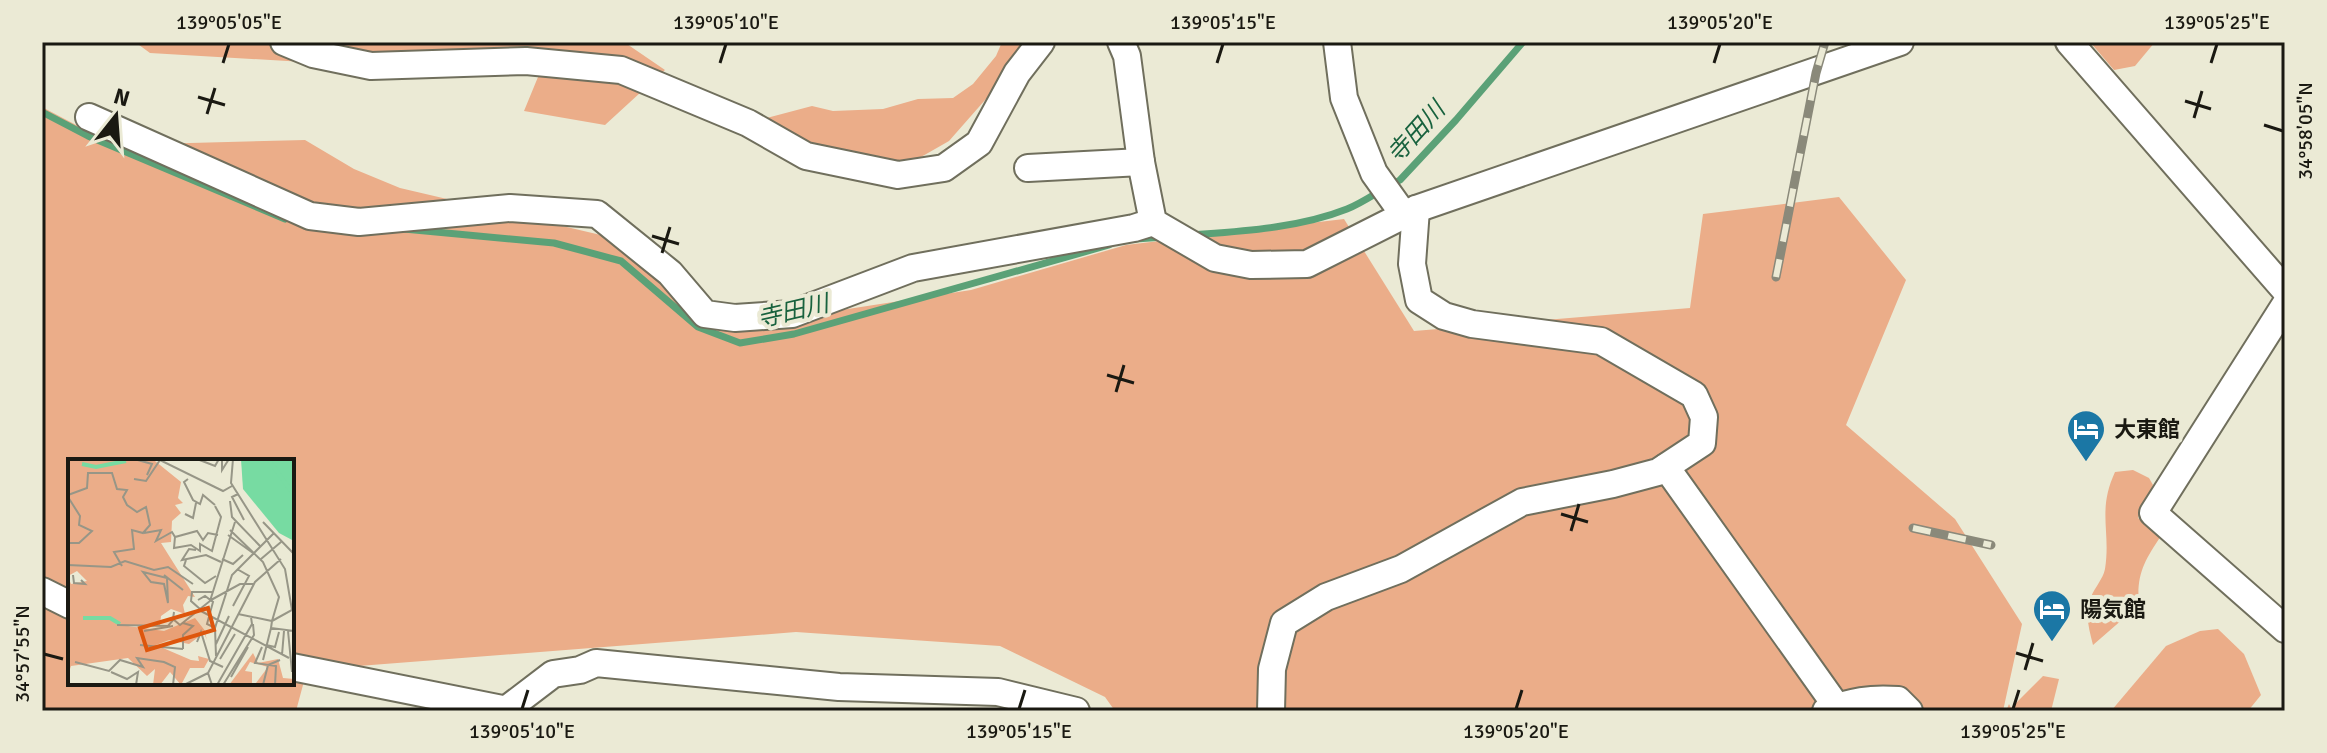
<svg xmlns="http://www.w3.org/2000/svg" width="2327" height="753" viewBox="0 0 2327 753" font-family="Signika,'Noto Sans JP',sans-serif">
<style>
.green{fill:#ebad89;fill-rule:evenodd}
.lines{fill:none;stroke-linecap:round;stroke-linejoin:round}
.stream{stroke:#5ba177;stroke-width:7}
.minor-casing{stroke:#706f5d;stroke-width:30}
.minor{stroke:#fff;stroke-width:26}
.rail-casing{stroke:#8a897a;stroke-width:9}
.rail{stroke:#ebead5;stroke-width:6;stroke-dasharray:18;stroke-linecap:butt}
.ticks{fill:none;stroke:#1a1912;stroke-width:3}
.labels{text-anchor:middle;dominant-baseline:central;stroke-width:8;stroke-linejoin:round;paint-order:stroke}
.poi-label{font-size:22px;font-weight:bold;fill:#1a1912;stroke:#ebead5;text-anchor:start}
.water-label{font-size:24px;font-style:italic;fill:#18623e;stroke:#ebead5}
.inset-river{fill:none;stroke:#77dba2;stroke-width:4}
.inset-road{fill:none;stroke:#979687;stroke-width:2}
.view{fill:#de560c;fill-opacity:0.15;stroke:#de560c;stroke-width:4}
.inset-edge{fill:none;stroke:#1a1912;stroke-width:4}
.neatline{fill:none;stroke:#1a1912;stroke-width:3}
.ticks-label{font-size:20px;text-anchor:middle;fill:#1a1912}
</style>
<rect width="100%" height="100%" fill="#ebead5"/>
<!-- green -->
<g class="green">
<path d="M135,42h489l41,28 -60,55 -81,-14 21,-51 -174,6 -221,-13z"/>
<path d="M1002,42h34l-87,99 -49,28 -58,1 -94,-47 64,-17 21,5 50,-2 35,-10 35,-1 20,-14 23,-28z"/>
<path d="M2090,42h65l-20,24 -21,4z"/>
<path d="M42,107l72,38 191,-5 49,29 46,19 205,48 126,91 240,-37 155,-45 218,-26 70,112 276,-23 13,-94 136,-17 67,83 -60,145 109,94 67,105 -19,87h-888l-10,-14 -105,-51 -204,-14 -489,38 -11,41h-254zM70,461h222v222h-222z"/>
<path d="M2133,470l16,8 4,7 -15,33 23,18c-16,24 -25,38 -22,69l-46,40c-4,-16 -9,-33 -2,-48 4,-10 12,-18 14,-28 6,-38 -8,-58 10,-97z"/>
<path d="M2218,629l26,25 17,41 -13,16h-137l55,-65 34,-15z"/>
<path d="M2043,676l16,3 -8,32h-45l3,-7 2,4z"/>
</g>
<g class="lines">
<!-- stream -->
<g class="stream">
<path d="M42,112l46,24 197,83"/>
<path d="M1391,185l9,-5 56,-60 67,-78"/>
<path d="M404,229l150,14 67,18 77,66 42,16 54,-9 315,-89"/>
<path d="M1192,235c51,-4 107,-7 155,-26 12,-5 23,-12 33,-18"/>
<path d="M1136,239l28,-2"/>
</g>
<!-- minor casing -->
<g class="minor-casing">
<g id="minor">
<path d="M284,42l29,12 58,12 155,-5 95,9 127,53 58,33 92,19 46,-7 35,-25 38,-70 24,-31"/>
<path d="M1121,42l6,14 14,106 12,60 62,36 36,7 56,-1 109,-55 484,-167"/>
<path d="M1337,42l7,56 30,75 30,42"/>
<path d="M2069,42l216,248"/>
<path d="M89,117l221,99 49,6 151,-14 87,6 73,59 35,41 30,4 57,-4 121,-46 221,-40 19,-6"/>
<path d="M1028,168l113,-6"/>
<path d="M2285,305l-132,208 132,116"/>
<path d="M1666,467l171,240"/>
<path d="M42,591l28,14"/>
<path d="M292,667l220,44"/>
<path d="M507,709l46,-35 27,-4 16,-7 243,24 159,5 78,19"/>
<path d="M1271,711l1,-42 12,-46 42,-26 75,-28 121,-67 91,-18 45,-12 44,-29 2,-26 -10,-22 -93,-54 -129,-17 -28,-8 -25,-16 -7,-36 4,-55"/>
<path d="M1826,711c26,-10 44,-13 72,-11l11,11"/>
</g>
</g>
<!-- minor -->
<use href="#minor" class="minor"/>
<!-- rail casing -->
<g class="rail-casing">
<g id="rail">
<path d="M1776,277l40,-204 9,-31"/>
<path d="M1913,528l78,17"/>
</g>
</g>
<!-- rail -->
<use href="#rail" class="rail"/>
</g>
<!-- ticks -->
<path class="ticks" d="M223,63l6,-19M720,63l6,-19M1217,63l6,-19M1714,63l6,-19M2211,63l6,-19M198,97l27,8M2185,101l26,8M207,114l8,-26M2194,118l8,-27M2264,125l19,6M652,236l27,8M662,253l8,-26M1107,375l27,8M1116,392l8,-27M1561,514l27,8M1571,531l8,-27M2016,653l27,8M44,654l19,5M2025,670l8,-27M522,709l6,-19M1019,709l6,-19M1516,709l6,-19M2013,709l6,-19"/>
<!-- icons -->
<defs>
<g id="hotel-pin" transform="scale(2)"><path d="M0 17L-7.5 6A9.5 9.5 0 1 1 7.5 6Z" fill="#1b77a5" stroke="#ebead5"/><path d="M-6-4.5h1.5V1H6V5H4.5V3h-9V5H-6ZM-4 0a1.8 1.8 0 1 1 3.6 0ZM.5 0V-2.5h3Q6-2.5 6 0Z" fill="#fff"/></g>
</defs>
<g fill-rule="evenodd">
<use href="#hotel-pin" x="2086" y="429"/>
<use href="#hotel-pin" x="2052" y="609"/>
</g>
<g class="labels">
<!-- poi labels -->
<g class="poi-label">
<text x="2114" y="429">大東館</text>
<text x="2080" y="609">陽気館</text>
</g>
<!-- water labels -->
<g class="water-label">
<text transform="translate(1416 132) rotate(-48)">寺田川</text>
<text transform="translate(793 311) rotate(-13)">寺田川</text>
</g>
</g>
<!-- overview -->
<g transform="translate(68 459)">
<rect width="226" height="226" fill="#ebead5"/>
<path d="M0,0l87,2 26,21 -3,16 5,5 -8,2 6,8 -9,8 -1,21 -10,1 34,54 -7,-1 -5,9 2,9 -14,-5 -10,7 -1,9 -32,1 36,5 31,-13 11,14 6,-3 -7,4 2,7 -3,-7 -15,11 -20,-4 -13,5 35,15 8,1 -1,-5 11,3 -5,9h-14l-9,17 -11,-13 -10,13h-7l2,-16 -8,7 -19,-18 -57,8 -3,9v-98l3,7 16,-3 -10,-10 -9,5zM185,194l5,10 20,-4 5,19 11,1v6l-38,-2 12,-16 -18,-5 -5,9 7,1v12l-23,1z" fill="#ebad89"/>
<path d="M173,0h53v82l-15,-8 -36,-44z" fill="#77dba2"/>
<path class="inset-river" d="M200,0l26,36M14,5l14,3 30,-6M15,159h27l10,6"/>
<path class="inset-road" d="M66,0l18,5 -5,11M129,0l18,7 4,-7M154,0v11l7,-11M165,0l-2,24 54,86 7,41 -20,11 -1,7 23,3M66,20l12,2 14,-21 63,31 9,-5M120,20l-4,3 9,18 7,4 3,-9 12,10M170,35l-6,3 12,23M0,36l19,-7 1,-15h24l5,16 10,1 -4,7 4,8 10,7 9,-5 4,18 -7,8 -11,-3 2,19 -20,3 8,14M0,38l12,19 -1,9 13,6 -13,12h-11M162,42l2,16 28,29M117,55l8,4 3,-15M195,63l31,32M162,71l33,32 16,35 -7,24 -34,-7M76,74l17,-3 -5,11 16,-9 3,5 22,-6 6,9 5,-7 10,2M160,76l25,18M107,78l-1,11 17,-3 9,6v-7l12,7 9,-34 -6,-11M128,91l-7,-1 -7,11 24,-5 15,7M154,100l11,5 10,-9M193,100l20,-17M118,101l-2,6 21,17 11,-7M0,106l43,2 14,-6 29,9 14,-3 25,17M75,113l24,6 1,25 -4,-19 -13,-2zM5,116l1,8 11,1 -4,-4M96,116l19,15M130,141l7,-4 8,6 -6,22 8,4M143,141l29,-16h14M165,147l16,-30 -12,-7M132,150l-9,-8 1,-9h20M131,151l90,48M106,153l-1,7 7,6 30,-24 25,-79M49,166l51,1 6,-7M76,172l29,-5M220,172l4,41M129,183l4,-10 9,29 13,6M148,185l13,-28M72,186l43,4M198,186l9,2 4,-15M194,188l-7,16 21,3 -1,19M115,190v-14l10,-9 -10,-3M214,196l2,-24M148,197l-1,-28 17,-53 42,-42M152,200l15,-25M195,201l8,-32M7,203l34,9 11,-11 23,7 -6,-9 27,4 11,5 -2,18M43,213l16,7 11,-7 -2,13M163,218l17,-30M116,226l24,-12M144,226l-4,-12 47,-91 26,-23M149,226l35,-61 -1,-7M155,226l31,-50 -1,-11M195,226l5,-20 12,-5"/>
<path class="view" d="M140,149l6,22 -67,20 -7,-22z"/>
<rect width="226" height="226" class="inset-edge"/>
</g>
<!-- border -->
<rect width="2327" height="753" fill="none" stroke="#ebead5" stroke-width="88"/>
<!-- north arrow -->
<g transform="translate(116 116) rotate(17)" stroke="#ebead5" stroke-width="6" paint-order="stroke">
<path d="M0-6L14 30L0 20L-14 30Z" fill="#1a1912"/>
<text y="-12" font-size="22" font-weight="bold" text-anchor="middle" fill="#1a1912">N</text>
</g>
<rect x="44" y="44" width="2239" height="665" class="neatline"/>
<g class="ticks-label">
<text x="229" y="29">139°05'05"E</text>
<text x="726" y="29">139°05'10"E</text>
<text x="1223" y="29">139°05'15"E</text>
<text x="1720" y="29">139°05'20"E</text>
<text x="2217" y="29">139°05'25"E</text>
<text transform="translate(2305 131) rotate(-90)" y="7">34°58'05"N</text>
<text transform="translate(22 654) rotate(-90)" y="7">34°57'55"N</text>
<text x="522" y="738">139°05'10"E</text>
<text x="1019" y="738">139°05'15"E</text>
<text x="1516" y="738">139°05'20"E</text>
<text x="2013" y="738">139°05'25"E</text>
</g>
</svg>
